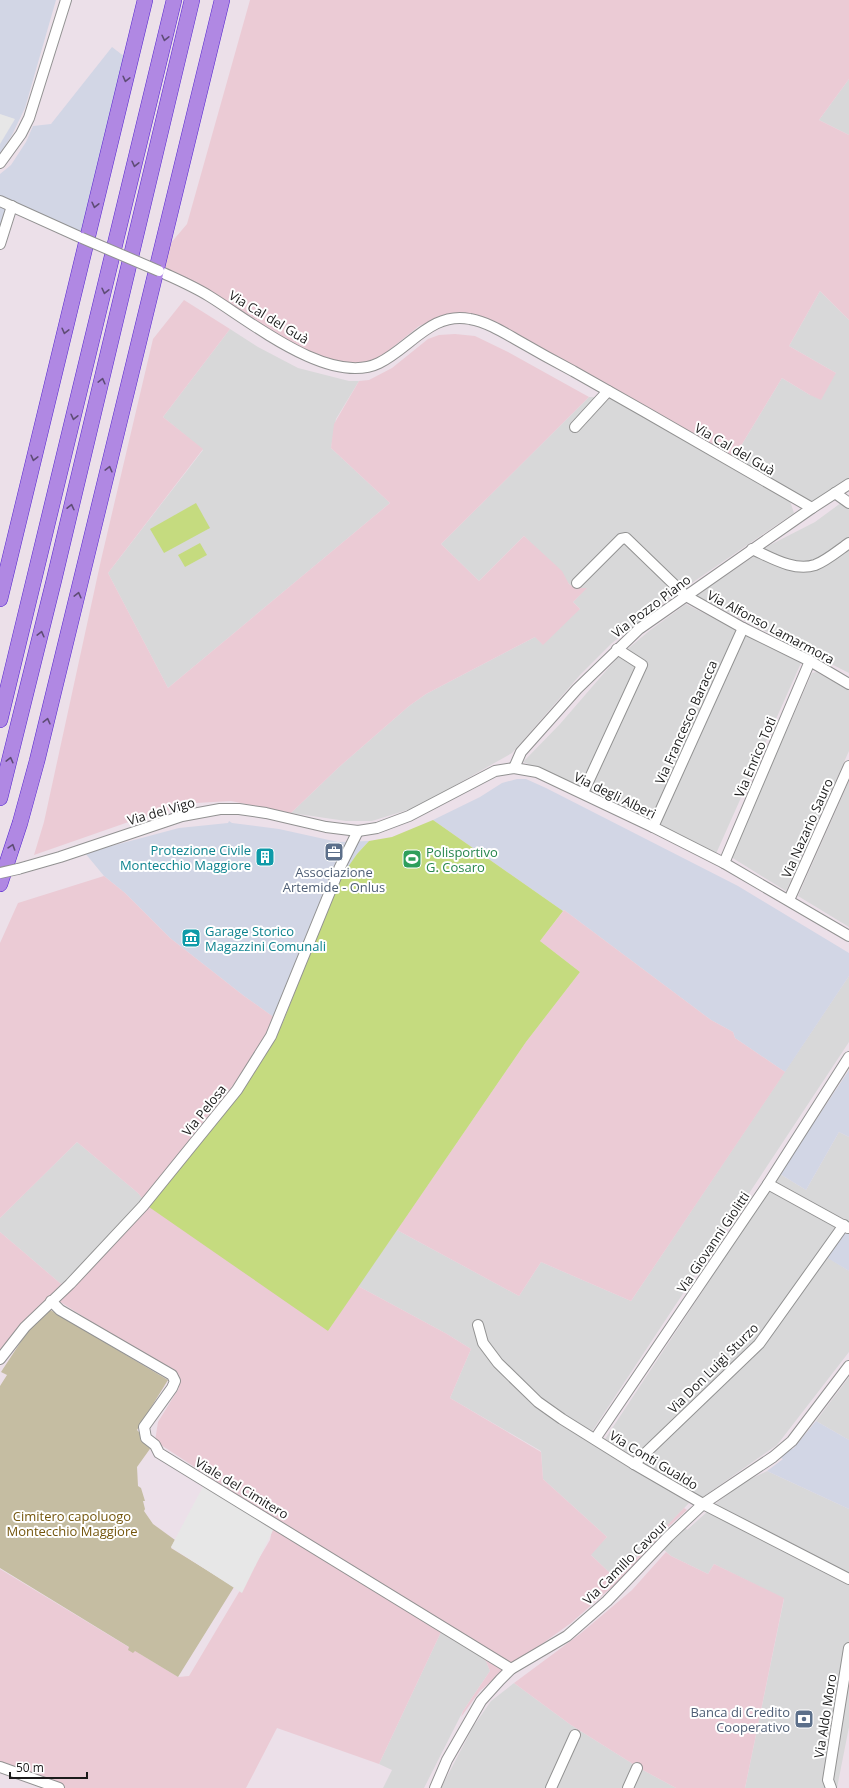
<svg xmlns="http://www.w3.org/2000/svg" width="849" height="1788" viewBox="0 0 849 1788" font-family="'Open Sans',sans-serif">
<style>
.residential{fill:#d8d8d9}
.industrial{fill:#d2d6e5}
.farmland{fill:#ebcbd5}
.cemetery{fill:#c5bda2}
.pitch{fill:#c5db7f}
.parking{fill:#e7e7e7}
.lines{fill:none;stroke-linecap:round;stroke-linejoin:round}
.minor-casing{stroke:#929292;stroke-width:12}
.highway-casing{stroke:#5627d0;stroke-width:16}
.minor{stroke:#fff;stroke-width:10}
.highway{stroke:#b088e3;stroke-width:15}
.minor-bridge-casing{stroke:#929292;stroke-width:12;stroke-linecap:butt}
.minor-bridge{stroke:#fff;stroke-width:10}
.oneway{stroke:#5e4c75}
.labels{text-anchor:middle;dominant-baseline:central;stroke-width:4;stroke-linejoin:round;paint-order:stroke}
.street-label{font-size:13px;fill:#1b1b1b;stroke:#fff}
.culture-label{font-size:13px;fill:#0d838f;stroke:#fff;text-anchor:end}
.leisure-label{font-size:13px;fill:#27864d;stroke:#fff;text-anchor:start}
.service-label{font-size:13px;fill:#4e5e75;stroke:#fff}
.park-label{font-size:13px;fill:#74560d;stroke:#fff}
</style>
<rect width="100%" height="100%" fill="#ece0e9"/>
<!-- residential -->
<g class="residential">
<path d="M849,79v56l-30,-15z"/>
<path d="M820,291l29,29v162l-38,24 -78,-47 49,-81 28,17 26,-22 -47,-27z"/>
<path d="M230,329l28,18 40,21 51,13h10l-23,38 -5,29 59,55 -222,185 -60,-115 95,-123 -40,-33z"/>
<path d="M589,397l24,1 177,103 4,12 -124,85 -58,45 -32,32 -68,78 -95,54 -45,14h-26l-55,-8 48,-46 70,-61 17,-12 109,-57 45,-28 -7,-7 13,-14h-11l-6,-4 -45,-48 -45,45 -38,-37z"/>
<path d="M849,497v176l-153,-77 74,-51 45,-23z"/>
<path d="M686,604l115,59 -86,193 -162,-82 -30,-12 37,-38 57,-66 32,-27z"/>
<path d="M816,672l33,18v61l-63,140 -55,-34 81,-184z"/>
<path d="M849,781v146l-51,-31z"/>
<path d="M849,976v66l-262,397 102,64 -74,77 -2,-4 -23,-22 17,-17 -64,-58 -2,-28 -91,-53 21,-49 -24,-15 -89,-48 39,-56 122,66 22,-34 90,39z"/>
<path d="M839,1132l10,5v91l-22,29 22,14v81l-72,93 -77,54 -95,-60 175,-265 26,16z"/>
<path d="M77,1142l61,51 11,14 -49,50 -39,27 -61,-52v-14z"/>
<path d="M849,1377v63l-33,-19z"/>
<path d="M767,1471l82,38v218l-12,61h-92l39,-189 -70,-35 -6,10 -37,-18 -8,-7 22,-22 2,3 33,-30 26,-19z"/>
<path d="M441,1632l38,23 7,6 4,10 -27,40 -39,77h-41l9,-18 -13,-6z"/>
<path d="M514,1683l57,42 70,44 35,19h-235l32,-61 18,-26z"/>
</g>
<!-- industrial -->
<g class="industrial">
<path d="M0,0h56l-31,108 -13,27 -12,19z"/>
<path d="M112,47l13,10 -38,181 -72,-32 -15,41v-73l11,-9 15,-23 7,-16 18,-2z"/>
<path d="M517,779h9l20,9 192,98 111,67v23l-64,96 -50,-34 -2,-6 -22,-12 -147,-110 -1,1 -130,-91 47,-23 22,-14z"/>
<path d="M229,821l3,2 47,6 59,13 31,-1 -12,13 -24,40 -51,129 -38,-27 -74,-58 -45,-45 -21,-17 -19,-23 94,-25 49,-5z"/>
<path d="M849,1070v67l-10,-5 -33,58 -26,-16z"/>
<path d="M849,1228v43l-23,-14z"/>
<path d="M816,1421l33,19v69l-82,-38 16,-12 -2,-1 10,-10 2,1z"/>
</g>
<!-- farmland -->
<g class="farmland">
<path d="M250,0h599v79l-30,41 30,15v185l-29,-29 -31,55 47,27 -15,27 -11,-5 -28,-17 -49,81 -253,-138 -45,-1 -16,6 -36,29 -19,10 -13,1 -47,-12 -145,-81 11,-29 17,-20z"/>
<path d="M184,300l46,29 -67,88 40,32 -95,124 60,115 222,-185 -59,-55 3,-24 25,-43 10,-1 23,-12 36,-29 11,-4 16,-1 20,2 33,16 81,45 -148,147 38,37 45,-45 38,35 7,13 6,4h12l-14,14 7,7 -37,36 -8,-8 -109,57 -17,12 -70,61 -48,46 -60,-12 -35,2 -56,15 -106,37 10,-33 57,-262 52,-221z"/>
<path d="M104,876l21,17 45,45 74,58 38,27 -10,20 56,288 30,-45 89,48 24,15 -21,49 91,54 2,27 64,58 -16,18 22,21 2,4 69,-72 3,2 -21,19 -45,50 -50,44 -75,54 -16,14 -19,26 2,-6 27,-40 -4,-10 -7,-6 -38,-23 -62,132 -102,-36 -31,60h-195l-51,-19v-200l178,108 11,-1 81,-136 4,-21 -119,-78 3,-19 21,-34 -4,-13 -124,-79 -51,54v-118l61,52 39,-27 49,-50 -11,-14 -61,-51 -77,76v-275l18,-40z"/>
<path d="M564,910l147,110 22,12 2,6 50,34 -154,229 -90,-39 -22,34 -122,-66 129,-188 54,-70 -40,-31z"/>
<path d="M666,1552l5,4 37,18 6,-10 70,34 -39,190h-69l-35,-19 -70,-44 -57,-42 66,-49 52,-44z"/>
</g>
<!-- cemetery -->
<path class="cemetery" d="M47,1308l121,72 -31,50 5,5 -2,4 12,7 -15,21 1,19 3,2 4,13h-2l2,8 -1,2 9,13 22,16 -4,8 63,39 -56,90 -43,-26 -2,2 -5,-3 1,-3 -129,-79v-182l7,-11 -6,-3 34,-52z"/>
<!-- pitch -->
<g class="pitch">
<path d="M196,503l14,25 -46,25 -14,-24z"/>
<path d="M200,543l7,12 -22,12 -7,-12z"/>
<path d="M433,820l130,91 -23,30 40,31 -54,70 -198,289 -179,-124 123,-164 11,-21 56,-142 18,-26 12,-13 23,-4z"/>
</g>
<!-- parking -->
<g class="parking">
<path d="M0,114l15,5 -15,25z"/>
<path d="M206,1481l70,43 -34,69 -71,-46z"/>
</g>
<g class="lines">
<!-- minor casing -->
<g class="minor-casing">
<g id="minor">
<path d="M0,163l21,-29 8,-16 37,-118"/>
<path d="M0,201l82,37"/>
<path d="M0,244l12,-38"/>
<path d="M159,271c17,8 34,15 50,25 41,25 121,91 170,67 31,-15 53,-52 91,-44 17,3 33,13 47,21 19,11 37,21 56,31 80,45 159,91 239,137"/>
<path d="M575,427l33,-36"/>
<path d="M835,493l14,10"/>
<path d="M752,549c18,8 42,23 63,16 11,-4 24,-15 34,-22"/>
<path d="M577,583l44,-44 5,-1 60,58 57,32 67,33 39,23"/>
<path d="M514,768l7,-16 56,-63 62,-60 173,-121 37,-24"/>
<path d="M583,793l59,-128 -25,-16"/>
<path d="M653,827l90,-199"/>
<path d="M724,863l86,-202"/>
<path d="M18,869l42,-12 122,-41 38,-7h19l27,4 60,14 32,4 19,-3 32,-12 86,-45 19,-3 23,4 116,55 71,36 125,73"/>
<path d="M789,900l60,-134"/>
<path d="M768,1184l80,44"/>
<path d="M51,1301l9,9 112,65 3,6 -3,7 -28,39 2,11 9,7 4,8 352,216"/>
<path d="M478,1325l5,18 15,20 40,39 24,17 72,45 69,40 146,75"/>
<path d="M0,1359l25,-32 45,-43 73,-78 94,-116 34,-54 69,-169 18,-36"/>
<path d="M595,1439l173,-255 81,-127"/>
<path d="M634,1464l125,-120 85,-119"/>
<path d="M0,1767l59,21"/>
<path d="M435,1788l12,-28 34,-59 19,-21 11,-11 56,-33 40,-35 61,-64 35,-33 70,-47 19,-16 57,-75"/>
<path d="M551,1788l24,-53"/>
<path d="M628,1788l9,-20"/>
<path d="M831,1788l-3,-8 21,-132"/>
</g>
</g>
<!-- highway casing -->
<g class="highway-casing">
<g id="highway">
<path d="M0,599l145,-599"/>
<path d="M0,720l174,-720"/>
<path d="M0,798l54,-218 138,-580"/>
<path d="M0,884l20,-61 17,-62 185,-761"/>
</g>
</g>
<!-- minor -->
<use href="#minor" class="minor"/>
<!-- highway -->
<use href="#highway" class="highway"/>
<!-- minor-bridge casing -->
<g class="minor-bridge-casing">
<g id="minor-bridge">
<path d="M82,238l77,33"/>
<path d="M0,873l18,-4"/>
</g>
</g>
<!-- minor-bridge -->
<use href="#minor-bridge" class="minor-bridge"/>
</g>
<!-- one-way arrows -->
<defs><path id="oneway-chevron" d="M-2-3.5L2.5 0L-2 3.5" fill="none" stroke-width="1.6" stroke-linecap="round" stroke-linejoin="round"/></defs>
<g class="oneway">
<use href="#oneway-chevron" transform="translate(165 38) rotate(103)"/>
<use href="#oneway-chevron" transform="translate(126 79) rotate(104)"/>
<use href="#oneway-chevron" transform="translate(135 164) rotate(103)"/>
<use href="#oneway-chevron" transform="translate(95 205) rotate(103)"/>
<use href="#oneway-chevron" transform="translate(105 291) rotate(103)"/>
<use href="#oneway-chevron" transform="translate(65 331) rotate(104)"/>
<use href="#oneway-chevron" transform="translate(102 381) rotate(-76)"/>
<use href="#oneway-chevron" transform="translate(74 417) rotate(103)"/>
<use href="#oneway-chevron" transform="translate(34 458) rotate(104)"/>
<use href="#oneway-chevron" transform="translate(109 469) rotate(-76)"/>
<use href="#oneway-chevron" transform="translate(71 507) rotate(-77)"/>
<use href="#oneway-chevron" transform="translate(78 595) rotate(-76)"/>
<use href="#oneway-chevron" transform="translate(41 634) rotate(-76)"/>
<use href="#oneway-chevron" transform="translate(47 721) rotate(-76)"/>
<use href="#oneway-chevron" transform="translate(10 760) rotate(-76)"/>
<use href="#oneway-chevron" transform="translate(12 847) rotate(-72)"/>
</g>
<!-- icons -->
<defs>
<g id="office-square" transform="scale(1)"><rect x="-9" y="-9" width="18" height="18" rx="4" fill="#5c6f8a" stroke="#fff"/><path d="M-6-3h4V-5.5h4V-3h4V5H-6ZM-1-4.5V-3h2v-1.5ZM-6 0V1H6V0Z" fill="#fff"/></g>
<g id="building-square" transform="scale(1)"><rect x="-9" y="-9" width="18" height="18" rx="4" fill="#0f9aa8" stroke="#fff"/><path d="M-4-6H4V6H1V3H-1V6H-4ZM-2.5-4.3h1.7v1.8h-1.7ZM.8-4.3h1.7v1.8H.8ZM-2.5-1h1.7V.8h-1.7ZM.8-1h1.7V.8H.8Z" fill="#fff"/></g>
<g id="stadium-square" transform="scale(1)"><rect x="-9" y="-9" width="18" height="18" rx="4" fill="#2e9e5b" stroke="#fff"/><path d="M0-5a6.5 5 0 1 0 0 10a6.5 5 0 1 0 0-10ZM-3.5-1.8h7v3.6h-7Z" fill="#fff"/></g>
<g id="museum-square" transform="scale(1)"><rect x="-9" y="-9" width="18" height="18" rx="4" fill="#0f9aa8" stroke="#fff"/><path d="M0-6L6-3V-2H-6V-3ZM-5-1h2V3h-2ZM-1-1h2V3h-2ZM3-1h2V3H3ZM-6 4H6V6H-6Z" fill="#fff"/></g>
<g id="bank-square" transform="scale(1)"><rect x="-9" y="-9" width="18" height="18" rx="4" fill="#5c6f8a" stroke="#fff"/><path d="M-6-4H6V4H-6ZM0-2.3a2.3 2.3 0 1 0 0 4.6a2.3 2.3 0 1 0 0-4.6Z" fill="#fff"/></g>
</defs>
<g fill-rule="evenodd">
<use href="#office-square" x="334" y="852"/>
<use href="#building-square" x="265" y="857"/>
<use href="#stadium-square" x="412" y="859"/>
<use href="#museum-square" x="191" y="938"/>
<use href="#bank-square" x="804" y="1719"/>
</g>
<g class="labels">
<!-- street labels -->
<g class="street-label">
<text transform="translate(269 317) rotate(31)">Via Cal del Guà</text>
<text transform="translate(735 449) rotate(30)">Via Cal del Guà</text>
<text transform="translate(651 606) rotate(-37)">Via Pozzo Piano</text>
<text transform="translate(771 627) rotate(28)">Via Alfonso Lamarmora</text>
<text transform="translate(686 722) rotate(-66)">Via Francesco Baracca</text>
<text transform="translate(755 757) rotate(-67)">Via Enrico Toti</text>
<text transform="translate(615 795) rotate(26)">Via degli Alberi</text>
<text transform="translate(161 811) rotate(-16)">Via del Vigo</text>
<text transform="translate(807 828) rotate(-66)">Via Nazario Sauro</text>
<text transform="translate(204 1110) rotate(-51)">Via Pelosa</text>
<text transform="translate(713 1242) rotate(-56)">Via Giovanni Giolitti</text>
<text transform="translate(713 1368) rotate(-45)">Via Don Luigi Sturzo</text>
<text transform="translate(654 1460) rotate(31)">Via Conti Gualdo</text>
<text transform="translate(242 1488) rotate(31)">Viale del Cimitero</text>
<text transform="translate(625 1562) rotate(-45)">Via Camillo Cavour</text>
<text transform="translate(825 1716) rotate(-81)">Via Aldo Moro</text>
</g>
<!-- culture labels -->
<g class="culture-label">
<text x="251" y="850">Protezione Civile<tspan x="251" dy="15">Montecchio Maggiore</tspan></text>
<text x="205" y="931" text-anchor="start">Garage Storico<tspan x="205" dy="15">Magazzini Comunali</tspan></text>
</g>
<!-- leisure labels -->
<g class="leisure-label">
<text x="426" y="852">Polisportivo<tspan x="426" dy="15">G. Cosaro</tspan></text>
</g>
<!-- service labels -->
<g class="service-label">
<text x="334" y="872">Associazione<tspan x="334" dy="15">Artemide - Onlus</tspan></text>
<text x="790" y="1712" text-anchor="end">Banca di Credito<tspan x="790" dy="15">Cooperativo</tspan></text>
</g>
<!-- park labels -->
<g class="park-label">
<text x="72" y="1516">Cimitero capoluogo<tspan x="72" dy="15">Montecchio Maggiore</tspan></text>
</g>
</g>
<!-- scale -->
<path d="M10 1772v6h77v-6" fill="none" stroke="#1b1b1b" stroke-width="2"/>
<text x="16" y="1772" font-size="12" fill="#1b1b1b" stroke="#ffffff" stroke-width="3" paint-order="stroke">50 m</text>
</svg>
